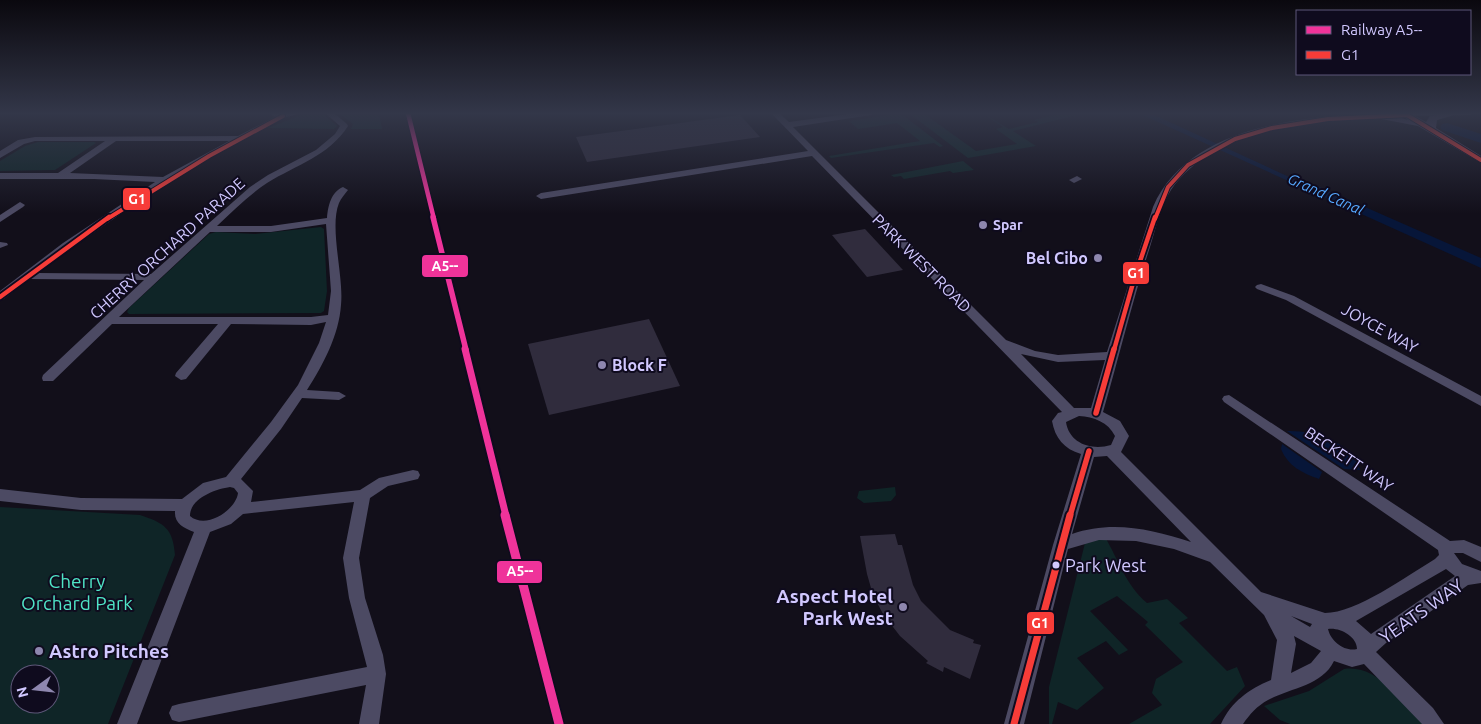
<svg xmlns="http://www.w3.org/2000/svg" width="1481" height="724" viewBox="0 0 1481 724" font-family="Ubuntu,sans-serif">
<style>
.green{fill:#0f2527;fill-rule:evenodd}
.water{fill:#071639}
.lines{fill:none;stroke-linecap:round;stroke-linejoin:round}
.river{fill:#071639;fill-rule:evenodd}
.building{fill:#302c3d}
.minor{fill:#4c4a63;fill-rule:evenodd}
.major{fill:#5a4c6d;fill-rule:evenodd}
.bus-1-far3-casing{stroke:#0f0b1e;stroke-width:6}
.bus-1-far2-casing{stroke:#0f0b1e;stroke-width:8}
.bus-1-far1-casing{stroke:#0f0b1e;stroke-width:9}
.bus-1-casing{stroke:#0f0b1e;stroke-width:11}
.bus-1-far3{stroke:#f73c38;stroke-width:4}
.bus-1-far2{stroke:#f73c38;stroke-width:4.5}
.bus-1-far1{stroke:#f73c38;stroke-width:5.5}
.bus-1{stroke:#f73c38;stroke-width:7}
.rail-1-far3-casing{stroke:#0f0b1e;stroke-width:7}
.rail-1-far2-casing{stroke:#0f0b1e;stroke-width:9}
.rail-1-far1-casing{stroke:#0f0b1e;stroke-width:11}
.rail-1-casing{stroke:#0f0b1e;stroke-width:12}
.rail-1-far3{stroke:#ef339a;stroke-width:4.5}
.rail-1-far2{stroke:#ef339a;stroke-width:5.5}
.rail-1-far1{stroke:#ef339a;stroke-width:7}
.rail-1{stroke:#ef339a;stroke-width:9}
.poi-dot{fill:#8e87af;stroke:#0f0b1e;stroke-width:2}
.bus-dot{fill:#d1c8ff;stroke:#0f0b1e;stroke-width:2}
.labels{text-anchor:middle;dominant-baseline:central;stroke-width:4;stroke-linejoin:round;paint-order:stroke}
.far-poi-label{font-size:14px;font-weight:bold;fill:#d1c8ff;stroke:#0f0b1e;text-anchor:start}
.far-water-label{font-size:15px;font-style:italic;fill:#56a9ff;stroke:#0f0b1e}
.street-label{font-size:16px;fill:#d1c8ff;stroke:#0f0b1e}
.poi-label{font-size:16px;font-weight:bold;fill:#d1c8ff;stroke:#0f0b1e;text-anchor:end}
.near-bus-label{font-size:18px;fill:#d1c8ff;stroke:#0f0b1e;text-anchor:start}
.near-park-label{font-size:19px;fill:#4fe4c6;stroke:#0f0b1e}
.near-poi-label{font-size:19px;font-weight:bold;fill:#d1c8ff;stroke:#0f0b1e;text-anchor:end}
.near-street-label{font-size:19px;fill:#d1c8ff;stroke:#0f0b1e}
.line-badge{stroke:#0f0b1e;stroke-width:2}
.badge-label{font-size:14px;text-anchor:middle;font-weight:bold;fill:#fff}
</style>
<rect width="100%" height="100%" fill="#120f1a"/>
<!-- green -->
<g class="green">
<path d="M306,113h16l15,13 -3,3 -66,-1z"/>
<path d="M339,113h40l3,16h-31l2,-5z"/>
<path d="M923,113l53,38 41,-7 -21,-15 7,-2 -21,-14 27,16 29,-7 -4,-2 28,-7h23l-72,18 23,15 -68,12 -58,-44z"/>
<path d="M896,114l8,2 39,30 -3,1 -6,-4 -103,15 -2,-2 91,-15 -23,-18 -39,6 -9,-8z"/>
<path d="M38,142h56l2,1 -41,27 -55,1v-10l25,-15z"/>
<path d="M963,161l11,9 -21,3 -3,-2 -46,8 -3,-3 -7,1 -3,-2z"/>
<path d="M321,227l3,2 3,62 -3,20 -3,2 -192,1 -2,-2 2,-4 80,-74 7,-2 39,2z"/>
<path d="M895,487l1,8 -5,6 -27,2 -7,-5 2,-7z"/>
<path d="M0,507l140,8c24,8 33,13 35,40l-67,169h-108zM20,674h30v30h-30z"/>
<path d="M1105,537c14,24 20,47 42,66l20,-4 21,19 -9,5 48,48 10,-4 8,19 -35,38h-81l33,-19 -10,-12 4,-14 27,-17 -38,-37 3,-3 -31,-26 -27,15 38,39 -9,5 -13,-14 -29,17 27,30 -27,22 -19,-8 -6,22h-3v-37l36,-144z"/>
<path d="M1344,669c34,-5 58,33 79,55h-133l-10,-4 -16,-14 45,-15z"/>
</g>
<!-- water -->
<g class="water">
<path d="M1138,113h12l148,68 17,4 166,73v10z"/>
<path d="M1287,431c25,-1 67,11 73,39l-16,-1z"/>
<path d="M1282,444l40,28 -3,7c-17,-6 -31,-13 -38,-30z"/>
</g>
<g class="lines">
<!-- river -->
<path class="river" d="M1447,123l34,11v9l-39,-13 -2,-3 2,-3z"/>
</g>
<!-- building -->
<g class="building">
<path d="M740,115l20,22 -173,25 -11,-25z"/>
<path d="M865,229l38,41 -36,7 -35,-42z"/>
<path d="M649,319l31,67 -131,29 -21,-71z"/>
<path d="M895,534l3,11h4l11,40 8,16 29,29 24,10 -1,3 8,2 -11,34 -26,-12 -1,5 -17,-9 2,-2 -28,-25 -17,-22 -10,-19 -6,-21 -7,-38z"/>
</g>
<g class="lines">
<!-- minor -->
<g class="minor">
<path d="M273,113h30l-17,4 -75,40 -71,43 -103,73 114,1 99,-87 18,-12 48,-25 19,-16 5,-8 -15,-13h9l13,11 1,2c-19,30 -52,39 -81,57 -18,12 -34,28 -50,43h54l56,-8c1,-12 4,-26 16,-31l5,3c-3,4 -7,8 -9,13 -10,25 5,73 2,102 -2,30 -18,60 -34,85l32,2 7,4 -7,4 -37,-2 -21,31 -40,50 12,12 -2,11 109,-12 19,-12 34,-8 5,1 2,4 -2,4 -30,7 -18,12 -11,60 6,40 18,57 3,19 -7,50h-20l7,-39 -187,37 -7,-2 -3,-7 3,-7 7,-2 188,-37 -18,-69 -6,-40 11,-56 -111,12 -12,10 -21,8 -73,192h-20l77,-192c-11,-4 -20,-9 -19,-21l-94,-1 -81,-9v-12l81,9 101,1 21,-16 23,-6 45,-55 27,-37 21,-42 7,-21 -15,3 -80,-1 -45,55 -5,1 -6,-4 1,-3 42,-49h-106l-59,57h-10l-1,-3 1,-3 101,-95 -115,-1 -25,20 -4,1v-9l63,-48 92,-61 -61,-3h-94v-6h58l47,-32h-70l-11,3 -24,14v-7l18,-11 17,-3 203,-1 37,-19 -3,-2zM116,141h113l-66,36 -93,-4zM326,224l5,67 -3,24 -17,2h-192l91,-85h61zM230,487l4,1 4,5c-2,17 -32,37 -48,23 0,-18 26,-27 40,-29z"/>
<path d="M771,113h8l10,9 66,-9h20l-4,2 -78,12 213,213 29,11 23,4 49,-3 46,-145c45,-105 226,-94 321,-94l-4,2c-87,2 -245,-5 -299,75 -11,17 -15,38 -21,57 -18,55 -31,110 -47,165l17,9 9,15 -8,16 140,140 64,21c31,0 82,-37 110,-54l4,-4 -1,-5 -214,-148 -2,-3 2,-3 5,-1 221,146 14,-1 17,7v15l-18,-9h-9l8,11 19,7v12l-13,2 -82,58 -10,9 57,56 11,16h-22l-58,-60 -12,3 -18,-6c-12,25 -44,27 -66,39 -11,6 -18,14 -25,24h-22c10,-22 28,-35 50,-44l6,-40 -13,-25 -54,-53 -36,-13 -38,-8 -37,-1 -31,9 -44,175h-20l49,-179 28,-91c-17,-5 -26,-16 -29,-33l6,-8 4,-1 -250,-256 -271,43 -5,-3 5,-3 267,-42zM1021,354l37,8 47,-2 -14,48h-17zM1079,416c15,1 29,6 36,20l-4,9c-20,6 -42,-2 -45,-23zM1107,456l84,86c-39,-13 -80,-22 -119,-8l22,-77zM1446,569l9,7 -84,58 -15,-13zM1291,616l21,8 -2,3zM1328,629c11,-2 29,7 29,20 -12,3 -26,-7 -29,-20zM1294,636l27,15 -10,12 -20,10 5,-29z"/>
<path d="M1077,176l5,3 -8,4 -5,-3z"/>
<path d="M20,202l5,3 -2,2 -23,15v-7z"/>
<path d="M0,242l7,1 1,2 -8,3z"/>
<path d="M1261,284l33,12 187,100v10l-195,-106 -29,-11 -2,-2 2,-2z"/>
</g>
<!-- major -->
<path class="major" d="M1375,113h10l23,7 -9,-7h11l16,9 4,-6 22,-3 -1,3 -14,4 -1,8 45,28v7l-63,-37 -42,-8z"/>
<!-- bus-1-far3 casing -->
<g class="bus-1-far3-casing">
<g id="bus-1-far3">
<path d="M107,219l102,-63 74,-40"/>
<path d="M1155,219l13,-32 20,-22 47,-26 37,-11 56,-9 79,-4 74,45"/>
</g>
</g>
<!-- bus-1-far2 casing -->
<g class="bus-1-far2-casing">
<g id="bus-1-far2">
<path d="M0,297l109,-80"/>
<path d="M1114,350l21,-74 20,-59"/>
</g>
</g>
<!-- bus-1-far1 casing -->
<g class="bus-1-far1-casing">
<g id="bus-1-far1">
<path d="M1096,413l18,-64"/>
<path d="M1070,516l19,-65"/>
</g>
</g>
<!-- bus-1 casing -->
<g class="bus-1-casing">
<path id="bus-1" d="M1014,724l56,-209"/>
</g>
<!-- bus-1-far3 -->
<use href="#bus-1-far3" class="bus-1-far3"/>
<!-- bus-1-far2 -->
<use href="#bus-1-far2" class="bus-1-far2"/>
<!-- bus-1-far1 -->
<use href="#bus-1-far1" class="bus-1-far1"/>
<!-- bus-1 -->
<use href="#bus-1" class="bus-1"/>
<!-- rail-1-far3 casing -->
<g class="rail-1-far3-casing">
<path id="rail-1-far3" d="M408,113l26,106"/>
</g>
<!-- rail-1-far2 casing -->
<g class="rail-1-far2-casing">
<path id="rail-1-far2" d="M433,217l33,133"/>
</g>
<!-- rail-1-far1 casing -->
<g class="rail-1-far1-casing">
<path id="rail-1-far1" d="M465,349l41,167"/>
</g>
<!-- rail-1 casing -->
<g class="rail-1-casing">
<path id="rail-1" d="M505,515l54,209"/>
</g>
<!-- rail-1-far3 -->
<use href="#rail-1-far3" class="rail-1-far3"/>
<!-- rail-1-far2 -->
<use href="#rail-1-far2" class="rail-1-far2"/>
<!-- rail-1-far1 -->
<use href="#rail-1-far1" class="rail-1-far1"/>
<!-- rail-1 -->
<use href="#rail-1" class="rail-1"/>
</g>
<!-- sky -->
<linearGradient id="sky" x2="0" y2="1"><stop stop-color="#0a080e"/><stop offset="0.53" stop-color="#333749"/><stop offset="1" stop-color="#333749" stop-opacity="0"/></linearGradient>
<rect width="1481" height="214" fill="url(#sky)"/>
<!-- markers -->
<g class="poi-dot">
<circle cx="983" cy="225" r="5"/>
<circle cx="1098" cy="258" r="5"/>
<circle cx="602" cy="365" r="5"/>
<circle cx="903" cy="607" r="5"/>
<circle cx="39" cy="651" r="5"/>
</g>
<circle class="bus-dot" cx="1056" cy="565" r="4.5"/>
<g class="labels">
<!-- far-poi labels -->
<g class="far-poi-label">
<text x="993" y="225">Spar</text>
</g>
<!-- far-water labels -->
<g class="far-water-label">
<text transform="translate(1326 194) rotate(24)">Grand Canal</text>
</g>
<!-- street labels -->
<g class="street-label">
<text transform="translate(167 248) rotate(-42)">CHERRY ORCHARD PARADE</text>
<text transform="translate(922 263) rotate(45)">PARK WEST ROAD</text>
<text transform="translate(1380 328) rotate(29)">JOYCE WAY</text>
<text transform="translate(1349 459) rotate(34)">BECKETT WAY</text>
</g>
<!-- poi labels -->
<g class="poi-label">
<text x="1088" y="258">Bel Cibo</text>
<text x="612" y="365" text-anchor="start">Block F</text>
</g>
<!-- near-bus labels -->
<g class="near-bus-label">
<text x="1065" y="565">Park West</text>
</g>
<!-- near-park labels -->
<g class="near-park-label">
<text x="77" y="581">Cherry<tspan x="77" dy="22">Orchard Park</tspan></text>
</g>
<!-- near-poi labels -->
<g class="near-poi-label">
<text x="893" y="596">Aspect Hotel<tspan x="893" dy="22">Park West</tspan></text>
<text x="49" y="651" text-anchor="start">Astro Pitches</text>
</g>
<!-- near-street labels -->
<g class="near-street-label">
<text transform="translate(1421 611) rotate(-35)">YEATS WAY</text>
</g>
</g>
<g class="line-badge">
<rect x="122" y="187" width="29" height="24" rx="5" fill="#f73c38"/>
<rect x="421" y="254" width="48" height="24" rx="5" fill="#ef339a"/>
<rect x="1122" y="261" width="28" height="24" rx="5" fill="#f73c38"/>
<rect x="496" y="560" width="47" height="24" rx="5" fill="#ef339a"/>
<rect x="1026" y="611" width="29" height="24" rx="5" fill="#f73c38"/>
</g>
<g class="badge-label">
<text x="137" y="204">G1</text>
<text x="445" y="271">A5--</text>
<text x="1136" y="278">G1</text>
<text x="520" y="576">A5--</text>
<text x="1040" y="628">G1</text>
</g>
<!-- legend -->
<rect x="1296" y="10" width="175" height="65" fill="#0f0b1e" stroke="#5d5778"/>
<rect x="1306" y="26" width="25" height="8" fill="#ef339a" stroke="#5d5778"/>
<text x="1341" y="35" font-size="15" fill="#d1c8ff">Railway A5--</text>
<rect x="1306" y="51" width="25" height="8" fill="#f73c38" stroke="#5d5778"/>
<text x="1341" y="60" font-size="15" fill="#d1c8ff">G1</text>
<!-- north arrow -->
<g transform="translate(35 689) rotate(255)"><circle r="24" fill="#0f0b1e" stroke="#5d5778"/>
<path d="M0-4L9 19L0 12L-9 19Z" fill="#8e87af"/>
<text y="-8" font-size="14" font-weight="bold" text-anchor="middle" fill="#d1c8ff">N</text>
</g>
</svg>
